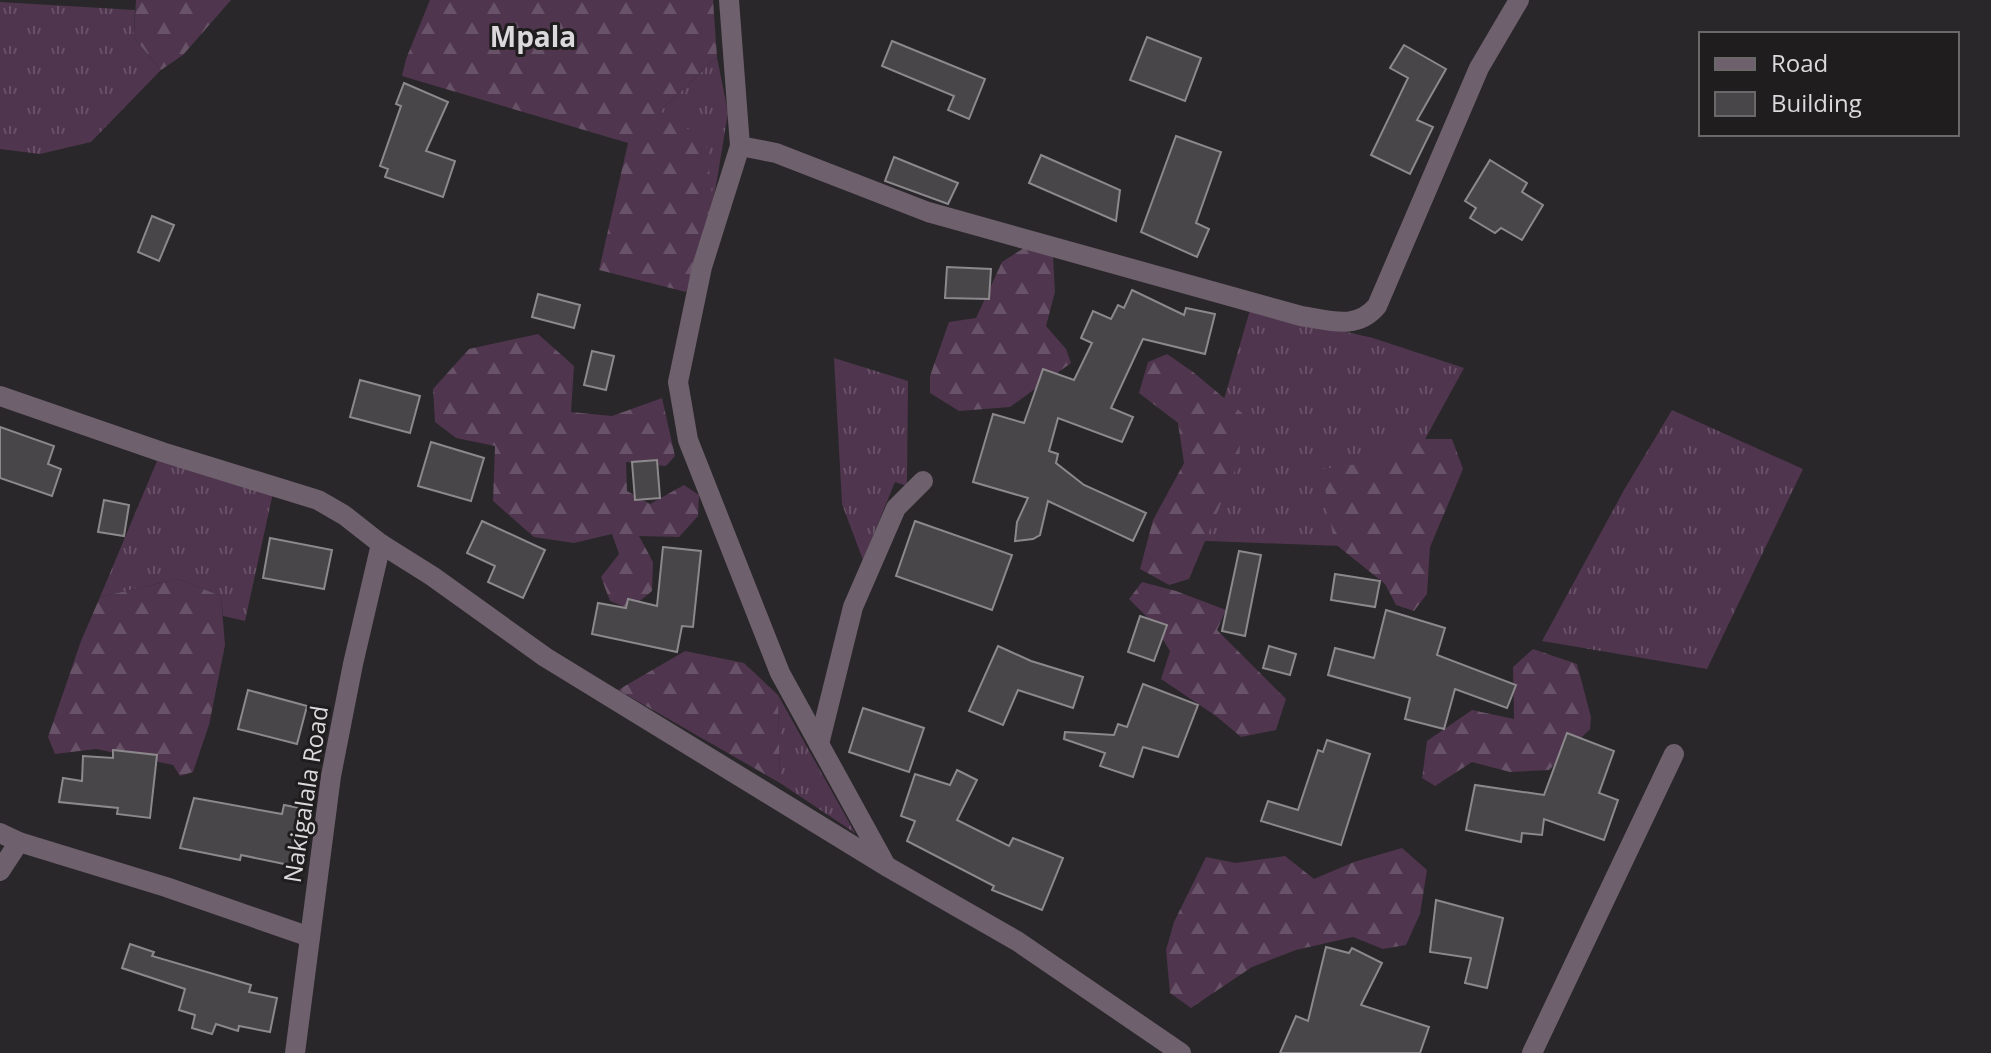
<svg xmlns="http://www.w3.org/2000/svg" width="1991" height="1053" viewBox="0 0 1991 1053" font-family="'Open Sans',sans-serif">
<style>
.grass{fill:url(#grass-tufts)}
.forest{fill:url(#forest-firs)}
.building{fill:#494649;stroke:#8c898c;stroke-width:2}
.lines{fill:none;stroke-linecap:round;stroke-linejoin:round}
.minor{stroke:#6e606d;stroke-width:20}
.labels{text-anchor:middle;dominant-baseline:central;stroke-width:6;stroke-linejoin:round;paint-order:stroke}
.street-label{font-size:24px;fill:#dbd9db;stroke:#201d1f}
.quarter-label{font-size:28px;font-weight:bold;fill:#dbd9db;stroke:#201d1f}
</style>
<defs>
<pattern id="grass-tufts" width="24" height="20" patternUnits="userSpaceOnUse" patternTransform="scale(2)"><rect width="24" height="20" fill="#4f354e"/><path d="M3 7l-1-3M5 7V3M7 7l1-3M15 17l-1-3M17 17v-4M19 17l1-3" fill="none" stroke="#685267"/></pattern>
<pattern id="forest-firs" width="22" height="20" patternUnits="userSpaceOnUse" patternTransform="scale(2)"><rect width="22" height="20" fill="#4f354e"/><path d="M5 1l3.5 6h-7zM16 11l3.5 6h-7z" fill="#685267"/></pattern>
</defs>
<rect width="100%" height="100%" fill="#292729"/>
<!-- grass -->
<g class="grass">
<path d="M0,2l135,8 -1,28 27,32 -70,72 -51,12 -40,-5z"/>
<path d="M717,57l11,56 -15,91 -53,-93z"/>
<path d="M1250,310l123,28 91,30 -98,179 -183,-7z"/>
<path d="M834,358l74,23 -1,105 -12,-4 -32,78 -21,-56z"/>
<path d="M1672,410l131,59 -96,200 -165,-28 82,-151z"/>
<path d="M157,461l116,32 -28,128 -22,-5 -2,-20 -43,-17 -78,18z"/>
<path d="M778,695l77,138 -75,-50z"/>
</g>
<!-- forest -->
<g class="forest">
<path d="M136,0h95l-48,55 -22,15 -27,-32z"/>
<path d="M430,0h283l4,57 -57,54 46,30 7,63 -27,88 -87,-22 29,-127 -226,-67 4,-17z"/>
<path d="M1024,248l29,9 2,35 -9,34 20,23 5,14 -61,44 -51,4 -29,-18v-17l19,-54 27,-4 26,-56z"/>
<path d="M538,334l36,32 -3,46 41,4 50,-18 13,58 -9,10 -40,-4 1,29 23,13 34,-19 15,10 -1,21 -19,21 -40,-1 14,26 -1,29 -22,18 -20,-8 -9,-24 18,-23 -7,-20 -38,9 -40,-6 -41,-36 2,-55 -39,-8 -21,-16 -2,-33 36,-40z"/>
<path d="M1167,354l26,18 49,41 -3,48 -50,118 -20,6 -29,-16 13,-49 31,-57 -6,-40 -39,-30 9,-31z"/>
<path d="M1411,439h41l11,30 -33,78 -3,47 -13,17 -18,-6 -11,-21 -51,-41 -12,-74 43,-6z"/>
<path d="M178,579l43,17 4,49 -16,80 -16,47 -13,4 -7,-11 -77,-16 -41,5 -7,-17 33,-96 19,-44z"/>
<path d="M1142,582l34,9 50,19 -9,20 69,69 -10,31 -35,7 -25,-21 -55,-37 9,-28 -18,-29 -23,-23z"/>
<path d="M1533,649l44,15 14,53 -1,12 -41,41 -39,2 -38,-10 -37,24 -13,-8 5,-37 45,-31 42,9 -1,-52z"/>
<path d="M685,651l59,12 34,32 2,88 -162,-93z"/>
<path d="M1402,848l25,22 -7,44 -14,31 -23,4 -30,-12 -57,13 -44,17 -61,41 -21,-15 -4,-43 8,-28 32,-65 30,6 49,-7 29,23 40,-17z"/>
</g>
<!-- building -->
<g class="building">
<path d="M1147,37l54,21 -16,43 -55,-21z"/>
<path d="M892,41l93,38 -16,40 -21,-9 6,-14 -72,-30z"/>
<path d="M1404,45l42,24 -29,51 16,7 -23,47 -39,-19 37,-77 -18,-10z"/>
<path d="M404,83l44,19 -22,49 29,10 -12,36 -58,-20 3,-8 -8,-3 21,-60 -5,-2z"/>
<path d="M1176,136l45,16 -25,71 13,6 -12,28 -56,-25z"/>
<path d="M1041,155l79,35 -4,31 -87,-38z"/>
<path d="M894,157l64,26 -10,21 -63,-23z"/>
<path d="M1490,160l37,23 -5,9 21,13 -21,35 -21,-12 -6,5 -25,-15 6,-10 -11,-7z"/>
<path d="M152,216l22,9 -15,36 -21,-9z"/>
<path d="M947,267l44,2 -2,30 -44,-1z"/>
<path d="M1132,290l52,25 2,-7 29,6 -10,40 -62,-15 -32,69 22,9 -11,25 -64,-24 -9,33 9,3 -2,9 28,22 62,28 -13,28 -85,-40 -8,34 -7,4 -18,2 2,-19 11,-24 -55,-16 20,-68 31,9 19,-54 31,11 18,-37 -11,-5 12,-27 18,8 7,-14 6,3z"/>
<path d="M538,294l42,11 -6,23 -42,-11z"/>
<path d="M592,351l22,5 -8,34 -22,-5z"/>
<path d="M360,380l60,16 -10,37 -60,-16z"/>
<path d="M0,427l54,19 -6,18 13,5 -9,27 -52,-18z"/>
<path d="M431,442l53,16 -13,43 -53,-15z"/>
<path d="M657,460l3,38 -25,2 -3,-38z"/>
<path d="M104,500l25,5 -5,31 -26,-4z"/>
<path d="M482,521l63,29 -22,48 -35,-16 7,-16 -28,-13z"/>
<path d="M915,521l97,34 -20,55 -96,-34z"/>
<path d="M270,538l62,12 -8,39 -61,-11z"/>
<path d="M663,547l38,4 -8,76 -11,-1 -5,26 -85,-18 6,-31 28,5 2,-9 29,7z"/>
<path d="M1239,551l22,4 -16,81 -23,-5z"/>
<path d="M1335,574l45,7 -5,26 -44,-7z"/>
<path d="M1386,610l59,18 -8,27 79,30 -9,23 -52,-19 -11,40 -39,-10 5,-21 -82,-23 7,-27 39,10z"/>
<path d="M1140,616l27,9 -13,36 -26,-9z"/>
<path d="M998,646l33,15 52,16 -10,31 -55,-18 -15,35 -34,-14z"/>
<path d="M1269,646l27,8 -6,21 -27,-7z"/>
<path d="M1143,684l55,21 -20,52 -35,-10 -10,30 -33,-11 5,-13 -41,-14 1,-7 49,3 4,-11 9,3z"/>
<path d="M248,690l59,16 -10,38 -59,-15z"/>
<path d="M863,708l61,20 -15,44 -60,-20z"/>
<path d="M1567,733l47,18 -15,42 19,7 -14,40 -60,-21 -2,16 -20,-2 -1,9 -55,-12 9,-45 69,10z"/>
<path d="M1327,740l43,14 -29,91 -80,-24 7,-20 30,9 20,-60 5,2z"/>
<path d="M113,750l44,5 -7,63 -33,-4 1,-6 -59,-6 4,-24 19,3 1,-25 30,2z"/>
<path d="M957,770l20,10 -20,40 52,26 4,-8 50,20 -21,52 -50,-20 2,-4 -87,-45 8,-20 -14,-5 14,-42 35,11z"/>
<path d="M194,798l88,16 2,-9 21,4 -11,57 -53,-11 -1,5 -60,-12z"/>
<path d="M1436,900l67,18 -16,70 -22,-5 6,-25 -41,-6z"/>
<path d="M130,944l24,8 -2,4 99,29 -2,7 28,6 -7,34 -31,-6 -1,5 -22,-7 -4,10 -20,-6 3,-13 -16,-5 6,-21 -63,-21z"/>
<path d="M1326,947l23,6 3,-5 30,15 -21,42 68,22 -9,26h-140l16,-37 12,5z"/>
</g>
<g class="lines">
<!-- minor -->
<g class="minor">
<path d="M729,0l11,146 -38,121 -24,115 10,58 92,233 104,189"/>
<path d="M740,146l36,7 152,59 373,104c28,4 55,15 76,-10l102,-238 40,-68"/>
<path d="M0,396l162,56 156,48 26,15 37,29 51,32 113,81 341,209 131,75 164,112"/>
<path d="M819,744l34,-137 43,-99 27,-27"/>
<path d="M0,833l19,9 -19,29"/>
<path d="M19,842l147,45 144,50"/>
<path d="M295,1053l36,-277 22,-112 28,-120"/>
<path d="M1532,1053l142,-299"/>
</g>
</g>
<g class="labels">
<!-- street labels -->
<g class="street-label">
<text transform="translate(305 794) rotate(-81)">Nakigalala Road</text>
</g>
<!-- quarter labels -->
<g class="quarter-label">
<text x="533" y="36">Mpala</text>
</g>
</g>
<!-- legend -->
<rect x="1699" y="32" width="260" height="104" fill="#201d1f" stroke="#6b686a" stroke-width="2"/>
<rect x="1715" y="58" width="40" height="12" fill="#6e606d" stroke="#6b686a" stroke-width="2"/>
<text x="1771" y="72" font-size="24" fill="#dbd9db">Road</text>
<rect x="1715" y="92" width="40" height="24" fill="#494649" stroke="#6b686a" stroke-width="2"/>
<text x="1771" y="112" font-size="24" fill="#dbd9db">Building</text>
</svg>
